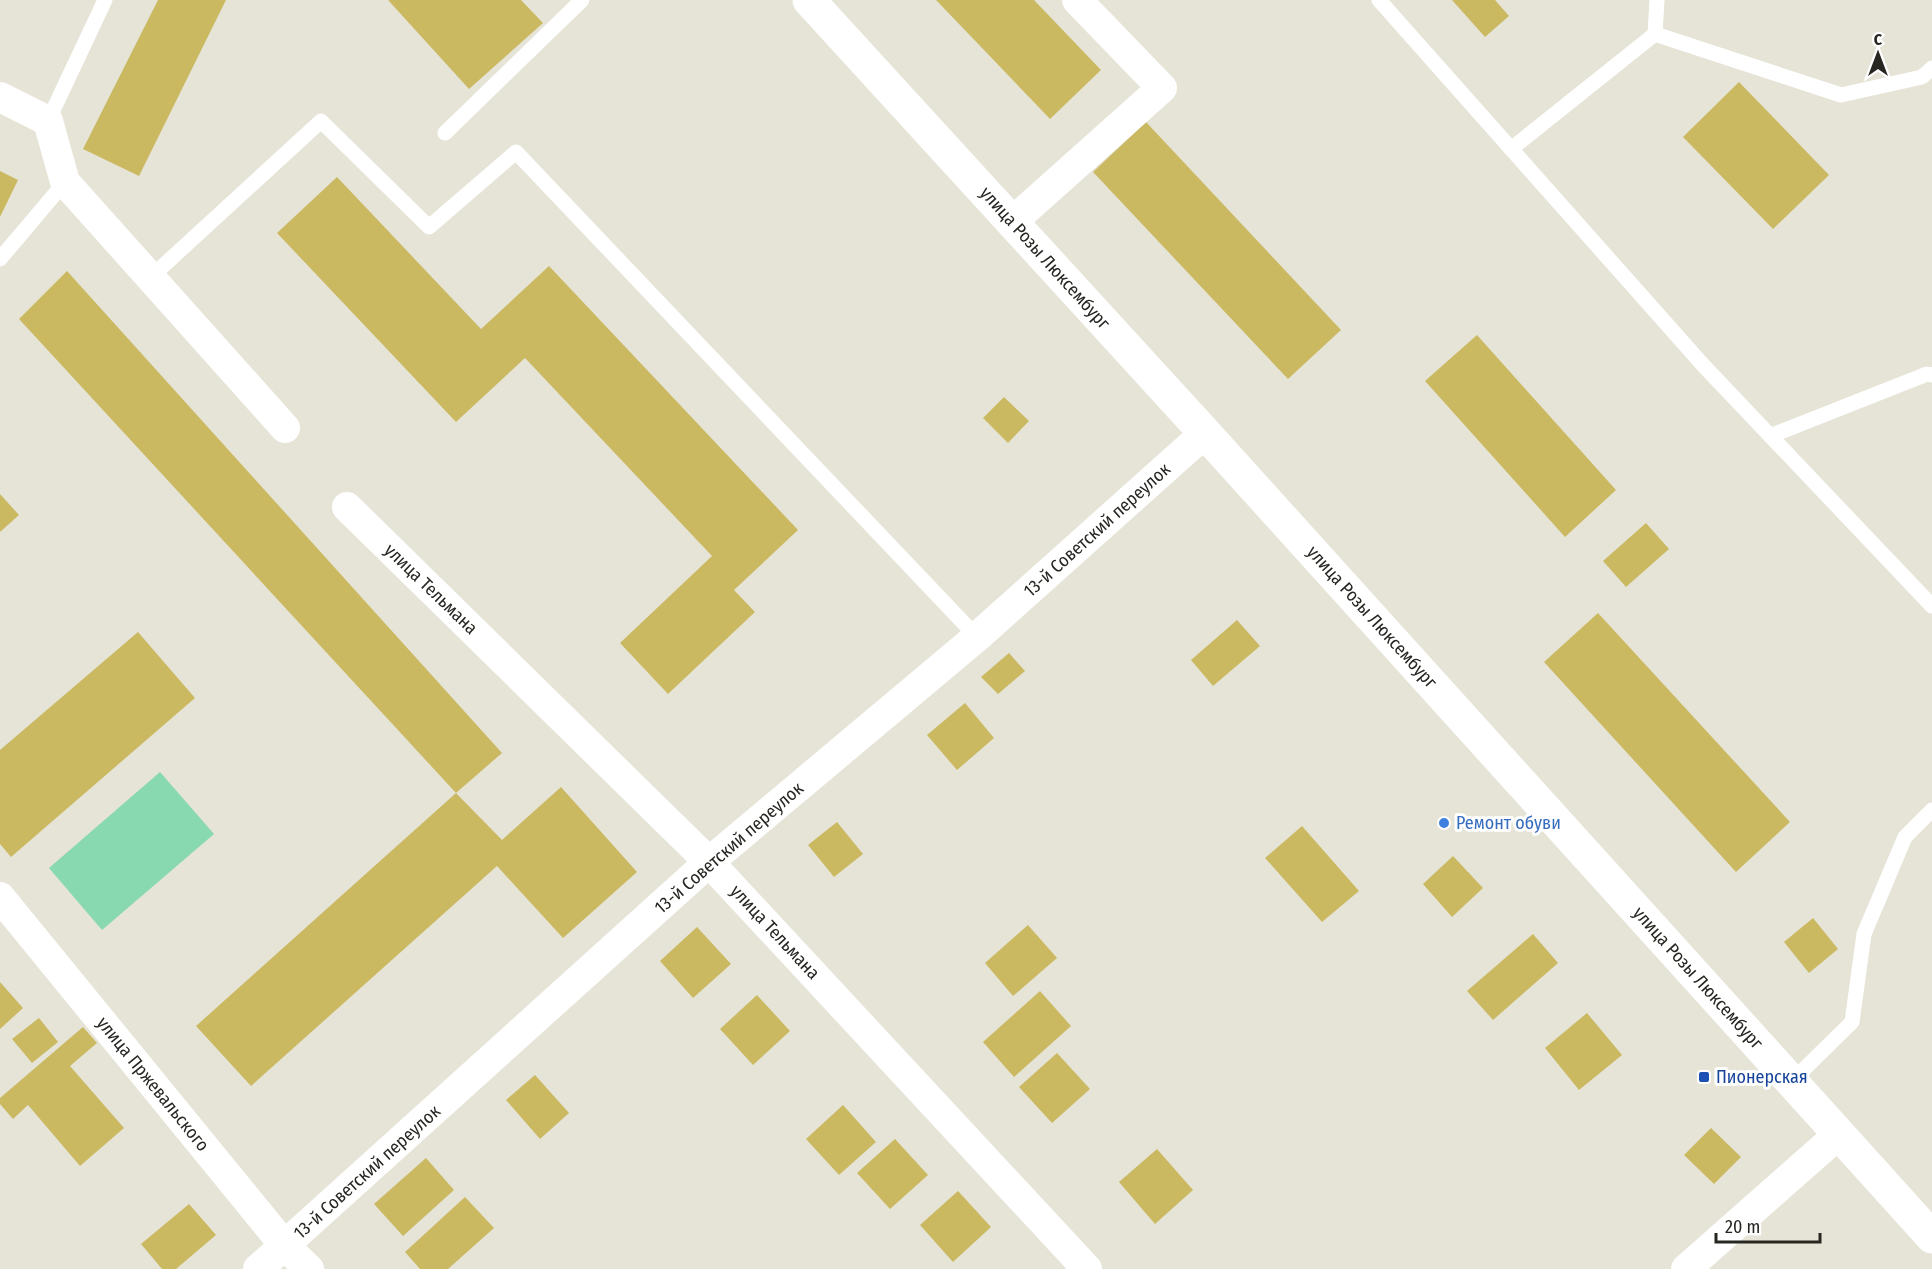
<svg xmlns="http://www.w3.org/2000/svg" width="1932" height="1269" viewBox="0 0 1932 1269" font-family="'Fira Sans Condensed',sans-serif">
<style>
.green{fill:#88d8b0}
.building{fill:#cbb962}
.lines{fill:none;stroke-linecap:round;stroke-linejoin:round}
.service{stroke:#fff;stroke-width:15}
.minor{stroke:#fff;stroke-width:30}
.secondary{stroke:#fff;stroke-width:33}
.shop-dot{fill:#3f7fe0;stroke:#fff;stroke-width:2}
.transit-dot{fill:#1a4fb4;stroke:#fff;stroke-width:2}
.labels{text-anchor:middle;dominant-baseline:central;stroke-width:6;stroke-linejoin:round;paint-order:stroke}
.street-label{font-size:18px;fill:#272621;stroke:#fff}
.shop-label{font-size:18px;fill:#366cbe;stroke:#fff;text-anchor:start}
.transit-label{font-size:18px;fill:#164399;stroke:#fff;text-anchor:start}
</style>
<rect width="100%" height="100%" fill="#e6e4d7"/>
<!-- green -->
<path class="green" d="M160,772l54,62 -112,96 -53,-62z"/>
<!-- building -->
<g class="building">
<path d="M158,0h68l-87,176 -56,-27z"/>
<path d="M388,0h133l22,23 -74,66z"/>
<path d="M936,0h98l67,70 -51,49z"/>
<path d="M1452,0h43l14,16 -24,21z"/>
<path d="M1739,82l90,93 -56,54 -90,-92z"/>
<path d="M1146,122l195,208 -53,49 -195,-207z"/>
<path d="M0,171l18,9 -18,37z"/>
<path d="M337,177l144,152 68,-63 249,264 -64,60 21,22 -87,82 -48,-51 92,-87 -187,-198 -69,64 -179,-189z"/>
<path d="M67,271l435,482 -46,40 -437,-474z"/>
<path d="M1477,335l139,155 -51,47 -140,-156z"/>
<path d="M1004,397l25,24 -21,22 -25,-25z"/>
<path d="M0,494l19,21 -19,17z"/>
<path d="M1646,523l23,26 -43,38 -23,-26z"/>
<path d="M1598,613l192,209 -54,50 -192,-210z"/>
<path d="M1237,620l23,26 -47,40 -22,-26z"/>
<path d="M138,632l57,66 -184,159 -11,-13v-94z"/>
<path d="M1009,653l16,18 -27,23 -17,-17z"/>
<path d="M965,703l29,35 -37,32 -30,-35z"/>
<path d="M561,787l76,85 -74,66 -66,-72 -246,220 -55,-60 260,-233 46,47z"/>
<path d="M837,822l26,32 -29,23 -26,-32z"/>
<path d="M1302,826l57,65 -37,31 -57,-64z"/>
<path d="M1453,856l30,32 -31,29 -29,-33z"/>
<path d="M1813,918l25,31 -29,24 -25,-31z"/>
<path d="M1028,925l29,33 -44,38 -28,-33z"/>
<path d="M697,927l34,37 -38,34 -33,-37z"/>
<path d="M1533,934l25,29 -65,57 -26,-29z"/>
<path d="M0,982l23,26 -23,21z"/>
<path d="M1040,991l31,35 -57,51 -31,-35z"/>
<path d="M757,995l33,36 -37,34 -33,-36z"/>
<path d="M1587,1013l35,42 -43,35 -34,-42z"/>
<path d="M39,1018l19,24 -26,21 -20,-24z"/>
<path d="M83,1027l14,16 -27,23 54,62 -44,38 -52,-61 -15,14 -13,-15v-6z"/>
<path d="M1057,1053l33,36 -38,34 -33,-36z"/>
<path d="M535,1075l34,38 -29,26 -34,-39z"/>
<path d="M843,1105l33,37 -37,33 -33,-36z"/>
<path d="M1711,1128l30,29 -27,27 -30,-29z"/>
<path d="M895,1139l33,36 -38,34 -33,-36z"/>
<path d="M1157,1149l36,41 -38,34 -36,-42z"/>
<path d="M426,1158l28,32 -51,46 -29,-32z"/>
<path d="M958,1191l33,36 -38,35 -33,-37z"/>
<path d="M465,1197l29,31 -46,41h-28l-15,-17z"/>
<path d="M189,1204l27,31 -40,34h-14l-21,-25z"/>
</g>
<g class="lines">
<!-- service -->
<g class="service">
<path d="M1379,0l324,365 229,241"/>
<path d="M1655,34l186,61 81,-18 10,-9"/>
<path d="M48,121l57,-121"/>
<path d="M445,133l137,-133"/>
<path d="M1511,149l144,-115 2,-34"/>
<path d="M0,259l65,-77"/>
<path d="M151,277l170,-156 108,106 87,-75 461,485"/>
<path d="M1770,436l157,-62 5,1"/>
<path d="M1792,1081l60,-59 12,-88 41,-97 27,-27"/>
</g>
<!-- minor -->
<g class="minor">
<path d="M0,97l48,24 17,61 220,246"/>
<path d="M1012,222l150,-134 -85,-88"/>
<path d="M347,507l362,355 378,407"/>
<path d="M0,897l285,349 24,23"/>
<path d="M258,1269l451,-407 268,-225 228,-204"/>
<path d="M1686,1269l153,-135"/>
</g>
<!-- secondary -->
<path class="secondary" d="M809,0l396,433 727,804"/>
</g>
<!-- markers -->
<circle class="shop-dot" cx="1444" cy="823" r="6"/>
<rect class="transit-dot" x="1698" y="1071" width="12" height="12" rx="3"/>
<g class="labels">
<!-- street labels -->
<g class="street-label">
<text transform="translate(1045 258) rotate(48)">улица Розы Люксембург</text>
<text transform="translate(1097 530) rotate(-42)">13-й Советский переулок</text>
<text transform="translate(431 589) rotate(44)">улица Тельмана</text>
<text transform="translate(1372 617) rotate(48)">улица Розы Люксембург</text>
<text transform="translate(729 848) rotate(-41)">13-й Советский переулок</text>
<text transform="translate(775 932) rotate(47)">улица Тельмана</text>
<text transform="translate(1698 978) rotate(48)">улица Розы Люксембург</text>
<text transform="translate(153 1084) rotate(51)">улица Пржевальского</text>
<text transform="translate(367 1172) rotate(-42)">13-й Советский переулок</text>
</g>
<!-- shop labels -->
<g class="shop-label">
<text x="1456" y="823">Ремонт обуви</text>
</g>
<!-- transit labels -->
<g class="transit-label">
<text x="1716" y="1077">Пионерская</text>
</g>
</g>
<!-- north arrow -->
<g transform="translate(1878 54)" stroke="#ffffff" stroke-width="4.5" paint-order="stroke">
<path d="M0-4.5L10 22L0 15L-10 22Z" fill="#272621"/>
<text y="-9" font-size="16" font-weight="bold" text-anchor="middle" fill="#272621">С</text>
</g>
<!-- scale -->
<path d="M1716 1233v9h104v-9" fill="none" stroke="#272621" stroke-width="3"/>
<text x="1725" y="1233" font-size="18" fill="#272621" stroke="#ffffff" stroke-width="4.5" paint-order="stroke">20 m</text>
</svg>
